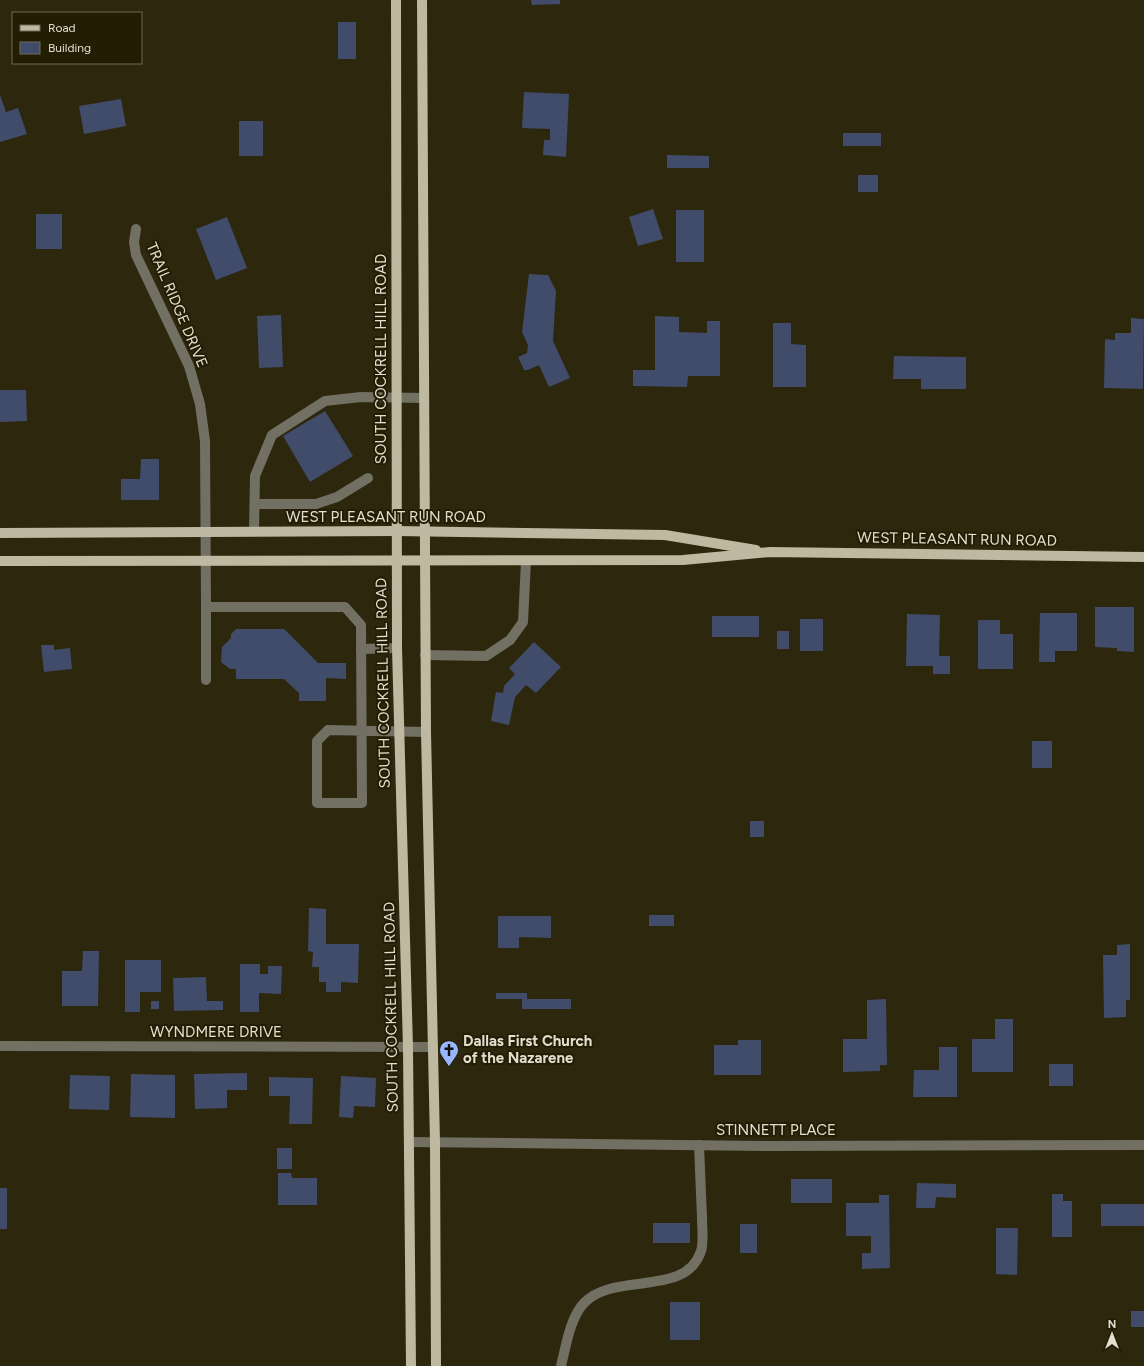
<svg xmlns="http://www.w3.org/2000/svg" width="1144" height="1366" viewBox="0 0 1144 1366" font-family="Figtree,sans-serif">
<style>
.building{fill:#414c6a}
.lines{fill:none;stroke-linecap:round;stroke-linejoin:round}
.minor{stroke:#726f63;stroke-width:10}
.major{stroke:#beb9a0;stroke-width:10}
.labels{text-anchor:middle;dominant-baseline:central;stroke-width:4;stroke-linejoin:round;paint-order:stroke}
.street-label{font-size:15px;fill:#e2dfd0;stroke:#231d04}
.poi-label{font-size:15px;font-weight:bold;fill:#e2dfd0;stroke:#231d04;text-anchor:start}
</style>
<rect width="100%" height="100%" fill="#2c270d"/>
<!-- building -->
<g class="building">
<path d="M531,0h29v4l-28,1z"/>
<rect x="338" y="22" width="18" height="37"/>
<path d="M524,92l45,2 -3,63 -23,-2 1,-15h6v-11l-28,-1z"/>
<path d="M0,95l6,17 12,-4 9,26 -27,8z"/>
<path d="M121,99l5,27 -42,8 -5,-28z"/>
<rect x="239" y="121" width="24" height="35"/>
<rect x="843" y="133" width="38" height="13"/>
<path d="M667,155l42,1v12h-42z"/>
<rect x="858" y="175" width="20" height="17"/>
<path d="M653,209l10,30 -25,7 -9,-29z"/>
<rect x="676" y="210" width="28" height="52"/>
<rect x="36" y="214" width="26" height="35"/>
<path d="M227,217l20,51 -31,12 -20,-51z"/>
<path d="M529,274l19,1 8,16 -3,50 17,37 -21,9 -10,-22 -11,5h-4l-6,-13 9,-4 1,-8 -6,-13z"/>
<path d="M281,315l2,52 -24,1 -2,-52z"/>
<path d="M655,316l24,1v15l28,1v-12h13v55h-32l-1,11 -54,-1v-16h22z"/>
<path d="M1131,318l13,1 -1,70 -39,-1 1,-49 10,1v-7h16z"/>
<path d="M773,323h18v21l15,1v42h-33z"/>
<path d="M894,356l72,1v32h-45v-10h-28z"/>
<path d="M0,390h26l1,31 -27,1z"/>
<path d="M325,411l28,45 -43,26 -27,-46z"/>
<path d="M141,459h18v41h-38v-21h19z"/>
<path d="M1095,607h39v45l-17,-1v-3l-22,-1z"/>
<path d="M1040,613h37v38h-22v11h-16z"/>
<path d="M907,614l33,1 -1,41h11v18h-17v-8h-27z"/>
<rect x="712" y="616" width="47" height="21"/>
<rect x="800" y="619" width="23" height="32"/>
<path d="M978,620h22v14h13v35h-35z"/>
<path d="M236,629h48l34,34h28v16l-20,-1v23h-27v-8l-15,-14h-48v-10h-6l-9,-7 1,-15 9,-9v-4z"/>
<rect x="777" y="631" width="12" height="18"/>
<path d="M534,642l27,25 -25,26 -10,-8 -11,12 -6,28 -18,-4 5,-29 7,1 1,-7 11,-12 -6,-6z"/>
<path d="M41,645h13v5l16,-2 2,21 -28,3z"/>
<rect x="1032" y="741" width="20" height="27"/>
<rect x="750" y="821" width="14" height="16"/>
<path d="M309,908l17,1v35h33l-1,39 -17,-1v10h-15v-10h-7v-15h-7l1,-15 -5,-1z"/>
<rect x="649" y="915" width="25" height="11"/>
<path d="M498,916h53v22l-32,-1v11h-21z"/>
<path d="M1130,944v56h-4v17l-22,1 -1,-63h14v-10z"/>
<path d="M83,951h16l-1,55h-36v-35h20z"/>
<path d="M125,960h36v32h-21v20h-15z"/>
<path d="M240,964h20v10h8v-8h14l-1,28 -22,-1v19h-19z"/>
<path d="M206,977l1,24h16v9l-49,1 -1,-33z"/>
<path d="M496,993h31v6h44v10h-49v-10h-26z"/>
<path d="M886,999l1,66h-7v6l-37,1v-33h24v-39z"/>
<rect x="151" y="1001" width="8" height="8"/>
<path d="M995,1019h18v53h-41v-33h23z"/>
<path d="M738,1040h23v35h-47v-30h24z"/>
<path d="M939,1047h18v50h-44l1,-27h25z"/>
<rect x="1049" y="1064" width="24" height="22"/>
<path d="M247,1073v17h-20v18l-32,1 -1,-35z"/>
<path d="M131,1074l44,1v43l-45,-1z"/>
<path d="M70,1075l40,1 -1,34 -40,-1z"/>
<path d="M341,1076l35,2 -1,29 -21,-1 -1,12 -14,-1z"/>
<path d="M269,1077l44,1 -1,46h-23l1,-28h-21z"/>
<rect x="277" y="1148" width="15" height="21"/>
<path d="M278,1173h13l1,5h25v27h-39z"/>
<rect x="791" y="1179" width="41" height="24"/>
<path d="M917,1183l39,1v14l-20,-1 -1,11h-19z"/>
<rect x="0" y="1188" width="7" height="41"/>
<path d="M1052,1194h11v7h9v36h-20z"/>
<path d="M879,1195h10l1,73 -28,1v-16h9v-17h-25v-33h33z"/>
<rect x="1101" y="1204" width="43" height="22"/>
<rect x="653" y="1223" width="37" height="20"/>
<rect x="740" y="1224" width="17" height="29"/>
<path d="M996,1228h22l-1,47 -21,-1z"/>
<rect x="670" y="1302" width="30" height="38"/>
<rect x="1131" y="1311" width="13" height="16"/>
</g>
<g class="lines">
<!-- minor -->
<g class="minor">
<path d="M136,229l-2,13 2,13 53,111 11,38 5,37 1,166h139l16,18 1,178h-45v-62l11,-11 98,2"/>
<path d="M255,504h61l21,-7 31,-19"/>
<path d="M254,531l1,-55 17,-41 53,-34 36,-4 63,1"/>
<path d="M206,607v73"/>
<path d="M361,649l36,-1"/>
<path d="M425,655l61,1 24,-16 13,-18 3,-61"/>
<path d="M0,1046l432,1"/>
<path d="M409,1142l361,4 374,-1"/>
<path d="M561,1366c5,-20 9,-48 23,-63 31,-32 102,-5 117,-52 3,-9 1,-23 1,-33 -1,-25 -2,-49 -3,-73"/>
</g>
<!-- major -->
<g class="major">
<path d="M396,0l1,648 11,400 3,318"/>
<path d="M422,0l4,732 9,410 1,224"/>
<path d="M0,533l396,-2 269,4 91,15"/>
<path d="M0,561l683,-1 87,-8 374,5"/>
</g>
</g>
<!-- icons -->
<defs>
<g id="church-pin" transform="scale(1)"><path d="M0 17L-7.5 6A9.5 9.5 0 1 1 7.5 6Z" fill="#99b5fd" stroke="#231d04"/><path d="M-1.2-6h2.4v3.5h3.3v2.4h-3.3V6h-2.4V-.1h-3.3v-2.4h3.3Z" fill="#111"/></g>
</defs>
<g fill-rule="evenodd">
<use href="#church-pin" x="449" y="1050"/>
</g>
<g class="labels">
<!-- street labels -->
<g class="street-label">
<text transform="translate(177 305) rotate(67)">TRAIL RIDGE DRIVE</text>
<text transform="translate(381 359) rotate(-90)">SOUTH COCKRELL HILL ROAD</text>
<text x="386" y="517">WEST PLEASANT RUN ROAD</text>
<text transform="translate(957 539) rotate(1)">WEST PLEASANT RUN ROAD</text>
<text transform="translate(383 683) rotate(-91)">SOUTH COCKRELL HILL ROAD</text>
<text transform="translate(391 1007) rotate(-91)">SOUTH COCKRELL HILL ROAD</text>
<text x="216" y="1032">WYNDMERE DRIVE</text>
<text x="776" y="1130">STINNETT PLACE</text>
</g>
<!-- poi labels -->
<g class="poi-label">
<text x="463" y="1041">Dallas First Church<tspan x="463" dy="17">of the Nazarene</tspan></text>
</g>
</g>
<!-- legend -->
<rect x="12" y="12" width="130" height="52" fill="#231d04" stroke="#6f6b56"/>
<rect x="20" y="25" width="20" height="6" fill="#beb9a0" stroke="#6f6b56"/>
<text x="48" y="32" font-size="12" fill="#e2dfd0">Road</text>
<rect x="20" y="42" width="20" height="12" fill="#414c6a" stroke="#6f6b56"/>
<text x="48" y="52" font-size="12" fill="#e2dfd0">Building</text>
<!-- north arrow -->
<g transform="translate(1112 1334)" stroke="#231d04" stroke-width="3" paint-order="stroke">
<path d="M0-3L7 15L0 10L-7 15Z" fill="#e2dfd0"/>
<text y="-6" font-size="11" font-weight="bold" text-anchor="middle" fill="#e2dfd0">N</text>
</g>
</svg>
